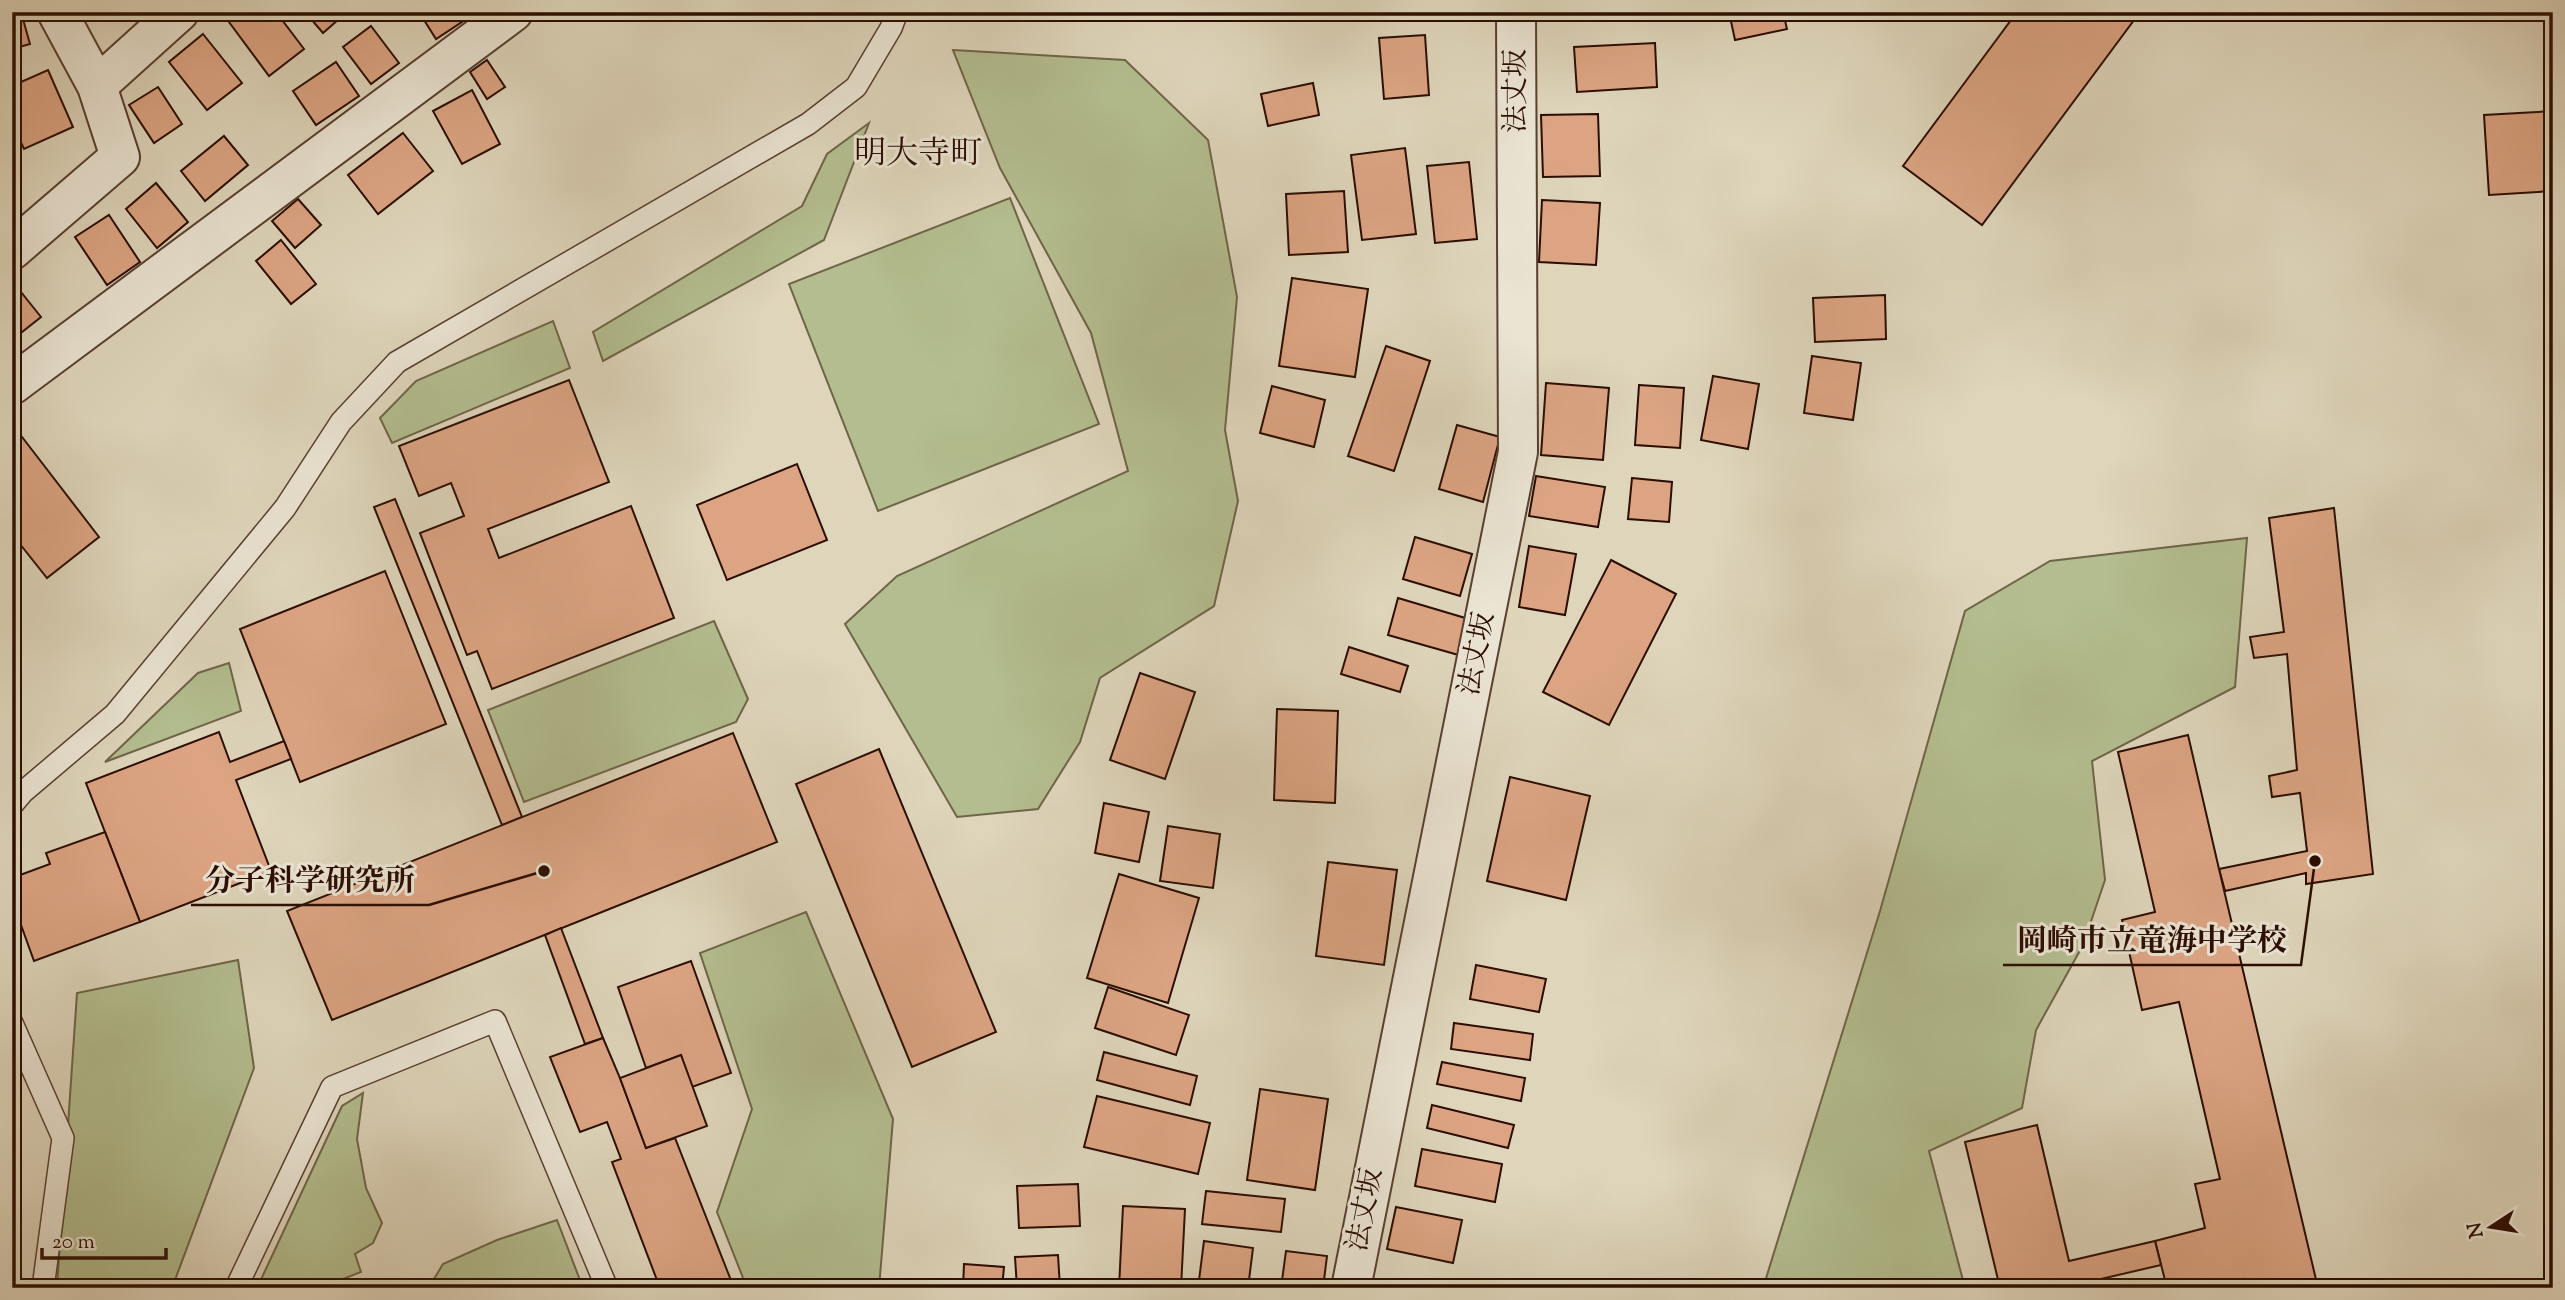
<svg xmlns="http://www.w3.org/2000/svg" width="2565" height="1300" viewBox="0 0 2565 1300" font-family="'Sorts Mill Goudy','Noto Serif JP',serif">
<style>
.green{fill:#b3bd8f;stroke:#6f6548;stroke-width:2}
.building{fill:#dca483;stroke:#2b0d01;stroke-width:2}
.lines{fill:none;stroke-linecap:round;stroke-linejoin:round}
.service-casing{stroke:#583f30;stroke-width:24}
.minor-casing{stroke:#583f30;stroke-width:42}
.service{stroke:#eae4d3;stroke-width:21}
.minor{stroke:#eae4d3;stroke-width:38}
.labels{text-anchor:middle;dominant-baseline:central;stroke-width:6;stroke-linejoin:round;paint-order:stroke}
.street-label{font-size:28px;fill:#2b0d01;stroke:#eae4d3}
.quarter-label{font-size:32px;fill:#2b0d01;stroke:#eae4d3}
.leader{fill:none;stroke:#2b0d01;stroke-width:2.5}
.callout-dot{fill:#2b0d01;stroke:#eae4d3;stroke-width:2.5}
.callout-label{font-size:30px;text-anchor:middle;font-weight:bold;fill:#2b0d01;stroke:#eae4d3;stroke-width:6;stroke-linejoin:round;paint-order:stroke}
</style>
<rect width="100%" height="100%" fill="#ded5bb"/>
<filter id="stains"><feTurbulence type="fractalNoise" baseFrequency=".00286" numOctaves="4"/><feColorMatrix values="0 0 0 0 .2 0 0 0 0 .09 0 0 0 0 .02 0 0 0 .5 -.17"/></filter>
<radialGradient id="worn" r=".72"><stop offset=".6" stop-color="#630" stop-opacity="0"/><stop offset="1" stop-color="#630" stop-opacity=".3"/></radialGradient>
<!-- green -->
<g class="green">
<path d="M953,50l172,10 83,80 29,157 -12,133 13,71 -24,105 -114,72 -20,64 -42,67 -81,8 -112,-193 52,-48 231,-105 -37,-138 -91,-165z"/>
<path d="M869,123l-45,117 -221,121 -10,-29 209,-126 25,-52z"/>
<path d="M1010,198l89,226 -221,87 -89,-227z"/>
<path d="M553,321l17,47 -178,75 -12,-25 36,-37z"/>
<path d="M2247,538l-12,149 -143,74 13,119 -22,65 -47,85 -14,78 -93,43 36,137h-202l117,-377 85,-300 85,-50z"/>
<path d="M714,621l34,78 -12,23 -212,80 -36,-92z"/>
<path d="M229,663l12,48 -136,51 93,-89z"/>
<path d="M806,912l87,207 -14,169h-132l-30,-76 35,-103 -52,-156z"/>
<path d="M238,960l16,108 -82,220h-117l2,-1 20,-294z"/>
<path d="M363,1093l-6,46 9,49 16,35 -9,20 -18,11 6,18 -41,16h-63l85,-182z"/>
<path d="M557,1220l26,68h-147l-2,-9 9,-15 54,-24z"/>
</g>
<!-- building -->
<g class="building">
<path d="M12,12h9l9,32 -18,5z"/>
<path d="M233,12h43l28,37 -35,27 -43,-58z"/>
<path d="M305,12h42l-24,21z"/>
<path d="M419,12h58l-41,27z"/>
<path d="M1729,12h54l4,17 -52,11z"/>
<path d="M1805,12h39l-37,8z"/>
<path d="M2017,12h123l-158,213 -79,-59z"/>
<path d="M371,26l28,37 -28,21 -28,-37z"/>
<path d="M203,34l39,49 -35,27 -38,-48z"/>
<path d="M1425,35l4,60 -45,4 -5,-61z"/>
<path d="M1655,43l2,44 -80,5 -3,-45z"/>
<path d="M487,60l18,27 -18,12 -17,-27z"/>
<path d="M336,62l23,34 -43,29 -23,-34z"/>
<path d="M48,70l25,57 -49,22 -12,-26v-37z"/>
<path d="M1313,83l6,32 -51,11 -7,-32z"/>
<path d="M158,87l24,37 -28,19 -25,-38z"/>
<path d="M472,90l28,54 -38,20 -29,-53z"/>
<path d="M2553,111v80l-64,4 -5,-80z"/>
<path d="M1598,114l2,62 -57,1 -2,-62z"/>
<path d="M403,133l30,38 -55,43 -30,-39z"/>
<path d="M224,136l24,29 -43,36 -24,-30z"/>
<path d="M1405,148l11,86 -54,6 -11,-85z"/>
<path d="M1469,162l8,77 -42,4 -8,-77z"/>
<path d="M156,183l32,39 -31,26 -31,-39z"/>
<path d="M1344,191l4,61 -59,3 -3,-61z"/>
<path d="M298,199l23,26 -26,23 -23,-27z"/>
<path d="M1542,200l58,3 -4,62 -57,-3z"/>
<path d="M109,215l31,47 -33,23 -32,-48z"/>
<path d="M281,240l35,44 -25,20 -35,-43z"/>
<path d="M1292,278l76,11 -13,88 -76,-11z"/>
<path d="M13,282l28,35 -29,23v-58z"/>
<path d="M1885,295l1,44 -71,3 -2,-44z"/>
<path d="M1386,346l44,15 -36,110 -46,-15z"/>
<path d="M1812,356l49,7 -8,57 -49,-7z"/>
<path d="M1713,376l46,8 -11,65 -47,-9z"/>
<path d="M569,380l40,102 -121,47 11,29 132,-52 43,112 -182,71 -15,-38 -10,4 -47,-122 44,-17 -13,-33 -32,13 -20,-50z"/>
<path d="M1546,383l63,5 -6,72 -62,-5z"/>
<path d="M1639,385l45,3 -4,60 -45,-3z"/>
<path d="M1272,386l53,14 -11,47 -54,-14z"/>
<path d="M1457,425l43,12 -17,65 -44,-13z"/>
<path d="M19,433l80,104 -52,41 -35,-44v-96z"/>
<path d="M797,464l30,76 -100,40 -30,-75z"/>
<path d="M1536,476l69,11 -7,40 -69,-11z"/>
<path d="M1632,478l40,4 -3,40 -41,-3z"/>
<path d="M395,499l127,318 -20,8 -128,-318z"/>
<path d="M2334,508l39,366 -67,10v-11l-81,18 -6,-22 88,-18 -7,-58 -28,4 -3,-21 28,-6 -10,-116 -33,4 -4,-21 34,-5 -15,-114z"/>
<path d="M1415,537l57,17 -12,42 -57,-17z"/>
<path d="M1529,546l47,8 -11,61 -46,-8z"/>
<path d="M1611,560l65,34 -67,131 -66,-33z"/>
<path d="M385,571l61,153 -146,58 -60,-153z"/>
<path d="M1398,598l74,22 -10,36 -74,-21z"/>
<path d="M1349,647l59,19 -8,26 -59,-18z"/>
<path d="M1140,673l55,19 -30,87 -55,-19z"/>
<path d="M1277,709l61,2 -3,92 -61,-3z"/>
<path d="M219,732l11,30 54,-21 7,18 -55,21 35,91 -131,51 -54,-139z"/>
<path d="M733,733l44,109 -445,178 -45,-109z"/>
<path d="M2188,735l31,134 99,419h-73l-2,-9 -37,9h-39l-12,-47 50,-13 -10,-44 25,-5 -41,-177 -37,8 -20,-90 33,-8 -37,-160z"/>
<path d="M879,749l117,283 -84,35 -116,-283z"/>
<path d="M1510,777l80,19 -24,104 -79,-19z"/>
<path d="M1104,803l45,9 -10,50 -44,-9z"/>
<path d="M1168,826l52,8 -7,54 -53,-7z"/>
<path d="M105,832l35,90 -106,39 -22,-61v-22l38,-14 -4,-11z"/>
<path d="M1328,862l69,8 -13,95 -68,-9z"/>
<path d="M1119,874l80,24 -31,105 -81,-25z"/>
<path d="M561,928l42,110 -18,6 -40,-109z"/>
<path d="M691,961l40,112 -39,14 -11,-32 -35,13 -28,-81z"/>
<path d="M1476,965l70,14 -7,33 -69,-13z"/>
<path d="M1108,987l81,28 -13,40 -81,-27z"/>
<path d="M1454,1023l79,11 -3,26 -79,-11z"/>
<path d="M603,1038l17,40 26,70 29,-10 59,150h-74l-48,-126 9,-3 -14,-37 -27,10 -30,-75z"/>
<path d="M1104,1052l93,24 -7,29 -93,-25z"/>
<path d="M681,1055l26,71 -61,22 -26,-70z"/>
<path d="M1442,1062l83,16 -4,23 -84,-17z"/>
<path d="M1260,1089l68,10 -13,91 -68,-10z"/>
<path d="M1097,1096l113,27 -12,51 -114,-27z"/>
<path d="M1432,1105l82,20 -6,23 -81,-20z"/>
<path d="M2037,1125l32,136 86,-20 6,24 -86,20v3h-75l-35,-146z"/>
<path d="M1422,1149l80,15 -7,38 -80,-16z"/>
<path d="M1078,1184l2,42 -61,2 -2,-42z"/>
<path d="M1206,1191l79,8 -4,33 -79,-8z"/>
<path d="M1123,1206l62,3 -4,79h-62z"/>
<path d="M1396,1207l66,13 -9,43 -66,-14z"/>
<path d="M1204,1241l49,7 -5,40h-50z"/>
<path d="M1286,1251l41,5 -4,32h-42z"/>
<path d="M1058,1255l2,33h-43l-2,-31z"/>
<path d="M964,1264l40,3 -2,21h-39z"/>
</g>
<g class="lines">
<!-- service casing -->
<g class="service-casing">
<g id="service">
<path d="M12,805l11,-13 92,-78 170,-206 56,-86 56,-60 411,-238 48,-37 35,-59 6,-16"/>
<path d="M12,1023l51,115 -20,150"/>
<path d="M236,1288l96,-201 163,-66 112,267"/>
</g>
</g>
<!-- minor casing -->
<g class="minor-casing">
<g id="minor">
<path d="M97,86l82,-74"/>
<path d="M12,250l108,-93 -23,-71 -40,-74"/>
<path d="M12,385l501,-373"/>
<path d="M1351,1288l167,-836 -2,-440"/>
</g>
</g>
<!-- service -->
<use href="#service" class="service"/>
<!-- minor -->
<use href="#minor" class="minor"/>
</g>
<g class="labels">
<!-- street labels -->
<g class="street-label">
<text transform="translate(1517 91) rotate(-90)">法丈坂</text>
<text transform="translate(1478 654) rotate(-79)">法丈坂</text>
<text transform="translate(1366 1210) rotate(-79)">法丈坂</text>
</g>
<!-- quarter labels -->
<g class="quarter-label">
<text x="918" y="155">明大寺町</text>
</g>
</g>
<!-- callouts -->
<path class="leader" d="M544 871L429 905H191M2315 861L2301 965H2003"/>
<g class="callout-dot">
<circle cx="544" cy="871" r="7"/>
<circle cx="2315" cy="861" r="7"/>
</g>
<g class="callout-label">
<text x="310" y="890">分子科学研究所</text>
<text x="2152" y="950">岡崎市立竜海中学校</text>
</g>
<!-- margin -->
<rect width="2565" height="1300" fill="none" stroke="#ded5bb" stroke-width="42"/>
<rect x="14" y="14" width="2537" height="1272" fill="none" stroke="#2b0d01" stroke-width="3.5"/>
<rect x="21" y="21" width="2523" height="1258" fill="none" stroke="#2b0d01" stroke-width="2"/>
<!-- north arrow -->
<g transform="translate(2491 1227) rotate(258)" stroke="#eae4d3" stroke-width="5" paint-order="stroke">
<path d="M0-5L12 26L0 18L-12 26Z" fill="#2b0d01"/>
<text y="-10" font-size="19" font-weight="bold" text-anchor="middle" fill="#2b0d01">N</text>
</g>
<!-- scale -->
<path d="M42 1248v10h124v-10" fill="none" stroke="#2b0d01" stroke-width="3.5"/>
<text x="52" y="1248" font-size="21" fill="#2b0d01" stroke="#eae4d3" stroke-width="5" paint-order="stroke">20 m</text>
<rect width="100%" height="100%" filter="url(#stains)"/>
<rect width="100%" height="100%" fill="url(#worn)"/>
</svg>
